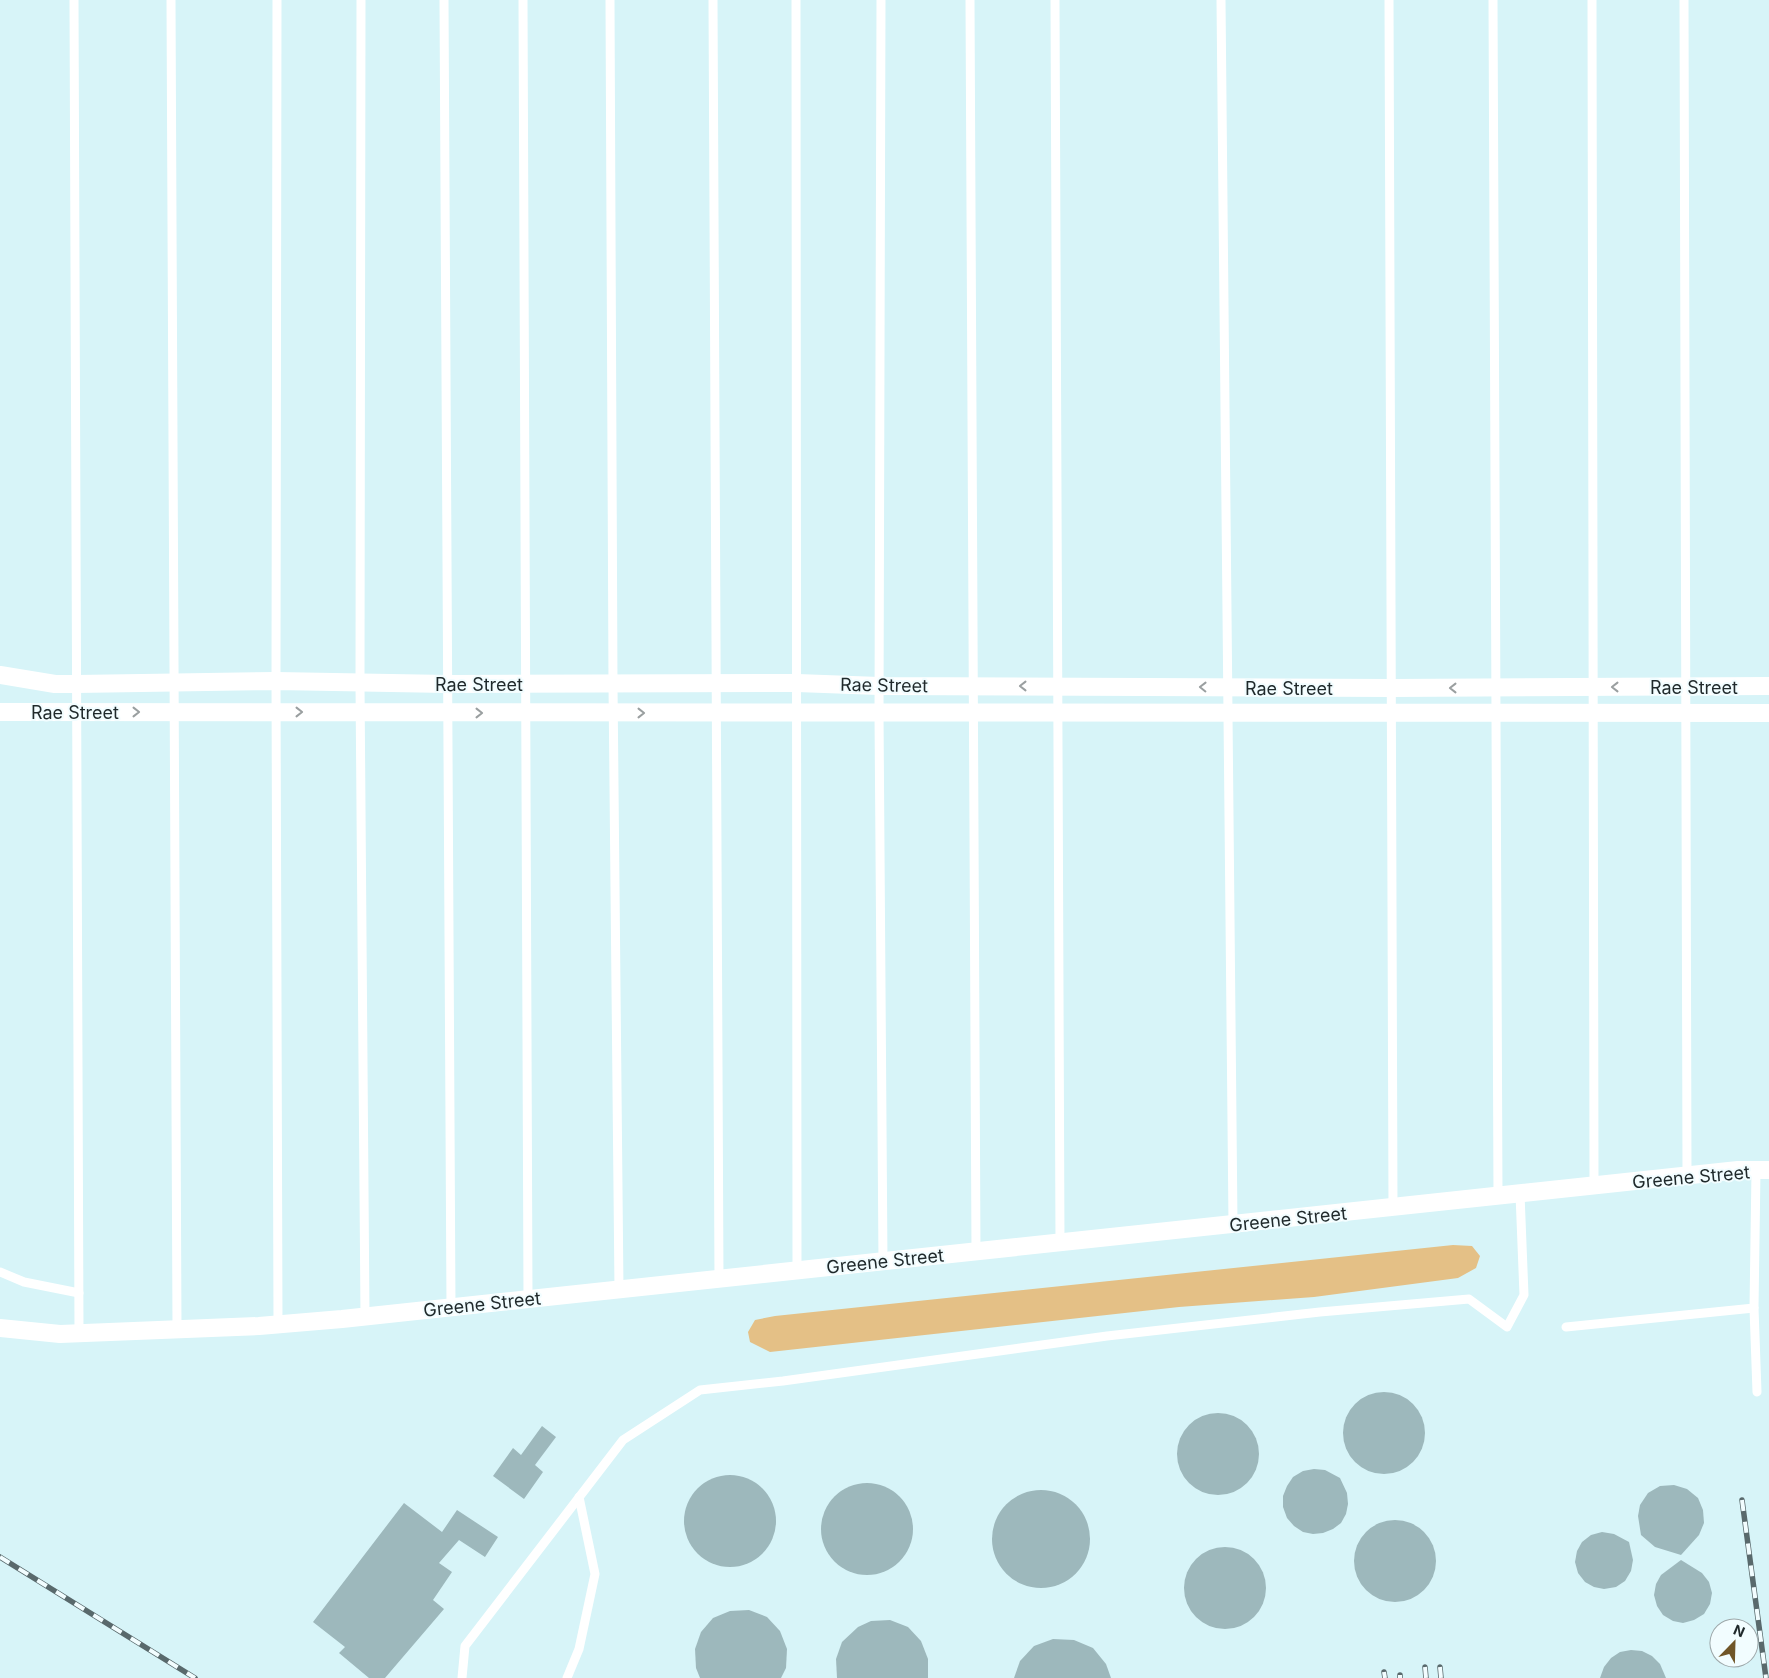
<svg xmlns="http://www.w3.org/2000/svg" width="1769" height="1678" viewBox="0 0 1769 1678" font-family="Inter,sans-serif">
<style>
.water{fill:#e4c086}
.building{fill:#9db8bc}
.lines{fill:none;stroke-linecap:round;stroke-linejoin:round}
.service{stroke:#fff;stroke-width:9}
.minor{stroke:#fff;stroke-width:18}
.rail-casing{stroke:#59696c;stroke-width:5.5}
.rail{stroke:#f2fdff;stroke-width:4;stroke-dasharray:11;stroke-linecap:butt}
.oneway{stroke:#9a9fa0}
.labels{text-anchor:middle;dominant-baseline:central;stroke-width:4;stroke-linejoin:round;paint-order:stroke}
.street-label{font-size:18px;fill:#1f292b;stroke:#f2fdff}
</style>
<rect width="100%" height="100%" fill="#d7f4f8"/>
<!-- water -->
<path class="water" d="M1453,1245l19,1 8,10 -4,12 -18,10 -144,19 -135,10 -409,45 -20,-10 -2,-10 7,-12 20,-4z"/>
<!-- building -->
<g class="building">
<circle cx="1384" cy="1433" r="41"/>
<circle cx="1218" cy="1454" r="41"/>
<path d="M542,1426l14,11 -21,28 8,7 -19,27 -31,-23 20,-28 8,7z"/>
<path d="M1314,1469l11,1 15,8 7,15 1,11 -2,10 -5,9 -8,6 -10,4 -10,1 -10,-2 -9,-6 -7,-8 -4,-11v-11l4,-10 6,-9 10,-6z"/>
<circle cx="730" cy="1521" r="46"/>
<circle cx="867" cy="1529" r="46"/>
<path d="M1674,1485l13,4 11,9 5,12 1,13 -5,12 -18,20 -26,-8 -14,-12 -3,-19 2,-11 8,-12 12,-7z"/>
<circle cx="1041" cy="1539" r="49"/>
<path d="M404,1503l38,29 15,-22 41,27 -13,20 -26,-17 -20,23 13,9 -19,28 11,9 -59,69h-16l-30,-25 6,-6 -32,-25z"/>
<circle cx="1395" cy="1561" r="41"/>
<path d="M1602,1532l12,2 15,8 4,18 -2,11 -6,10 -9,6 -12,2 -10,-2 -9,-5 -7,-9 -3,-11 2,-11 5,-9 9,-7z"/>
<circle cx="1225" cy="1588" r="41"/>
<path d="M1681,1560l21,13 7,9 3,11 -2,11 -6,10 -10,6 -11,3 -10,-2 -10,-6 -6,-9 -3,-11 2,-11 5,-9z"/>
<path d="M749,1610l18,7 13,14 7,18 -1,19 -5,10h-81l-4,-10 -1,-19 6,-17 12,-14 17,-7z"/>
<path d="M890,1620l18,7 13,14 7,18v19h-91l-1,-19 6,-17 16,-15 13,-6z"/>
<path d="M1053,1639l21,1 19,8 13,16 5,14h-97l6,-17 14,-15z"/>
<path d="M1631,1650l11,1 10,5 8,8 6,14h-66l4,-11 7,-9 9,-6z"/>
</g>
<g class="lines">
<!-- service -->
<g class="service">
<path d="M74,0l5,1333"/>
<path d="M171,0l6,1329"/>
<path d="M277,0l-1,681 2,643"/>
<path d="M361,0l-1,683 5,634"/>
<path d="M444,0l7,1308"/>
<path d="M523,0l5,1299"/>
<path d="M610,0l3,685 6,605"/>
<path d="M713,0l6,1279"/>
<path d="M796,0l1,1271"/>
<path d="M881,0l-2,713 4,549"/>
<path d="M970,0l6,1252"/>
<path d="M1055,0l5,1243"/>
<path d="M1221,0l12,1224"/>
<path d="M1389,0l4,1207"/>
<path d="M1493,0l5,1196"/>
<path d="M1592,0l2,1186"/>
<path d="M1684,0l3,1176"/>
<path d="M1756,1171l-2,137 3,84"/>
<path d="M0,1272l24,10 55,11"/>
<path d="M1566,1327l188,-19"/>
<path d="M462,1678l3,-32 158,-206 77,-50 83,-9 324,-45 213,-24 149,-13 38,28 17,-32 -4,-101"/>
<path d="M567,1678l12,-29 16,-75 -16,-77"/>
</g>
<!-- minor -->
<g class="minor">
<path d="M0,675l55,9h21l200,-3 172,3 349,-1 82,3 513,2 377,-2"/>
<path d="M0,712l1769,1"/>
<path d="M0,1328l60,6 199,-8 83,-7 1396,-149h31"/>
</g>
<!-- rail casing -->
<g class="rail-casing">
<g id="rail">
<path d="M1742,1500l24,178"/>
<path d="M0,1557l195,121"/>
<path d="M1425,1667l1,11"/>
<path d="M1440,1667l1,11"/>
<path d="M1384,1672l1,6"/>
<path d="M1400,1675v3"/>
</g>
</g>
<!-- rail -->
<use href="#rail" class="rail"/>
</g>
<!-- one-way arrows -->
<defs><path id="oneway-chevron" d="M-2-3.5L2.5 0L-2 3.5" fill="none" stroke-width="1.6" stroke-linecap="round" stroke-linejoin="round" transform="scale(1.25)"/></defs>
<g class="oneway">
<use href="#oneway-chevron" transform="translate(1023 686) rotate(180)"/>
<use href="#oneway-chevron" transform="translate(1203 687) rotate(-179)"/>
<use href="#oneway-chevron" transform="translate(1615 687) rotate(180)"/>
<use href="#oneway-chevron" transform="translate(1453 688) rotate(180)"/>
<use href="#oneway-chevron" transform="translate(136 712)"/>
<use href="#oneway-chevron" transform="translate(299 712)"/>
<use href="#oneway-chevron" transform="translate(479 713)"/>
<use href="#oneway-chevron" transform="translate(641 713)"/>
</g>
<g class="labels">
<!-- street labels -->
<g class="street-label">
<text x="479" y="684">Rae Street</text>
<text transform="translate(884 685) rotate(1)">Rae Street</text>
<text x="1694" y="687">Rae Street</text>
<text x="1289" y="688">Rae Street</text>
<text x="75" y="712">Rae Street</text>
<text transform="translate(1691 1177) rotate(-5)">Greene Street</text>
<text transform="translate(1288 1219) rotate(-6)">Greene Street</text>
<text transform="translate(885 1261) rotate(-6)">Greene Street</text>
<text transform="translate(482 1304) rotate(-6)">Greene Street</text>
</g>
</g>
<!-- north arrow -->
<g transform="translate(1734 1643) rotate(23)"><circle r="24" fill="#f2fdff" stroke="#9ea8aa"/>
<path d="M0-4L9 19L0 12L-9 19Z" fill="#705628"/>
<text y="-8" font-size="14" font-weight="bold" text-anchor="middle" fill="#1f292b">N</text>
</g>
</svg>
